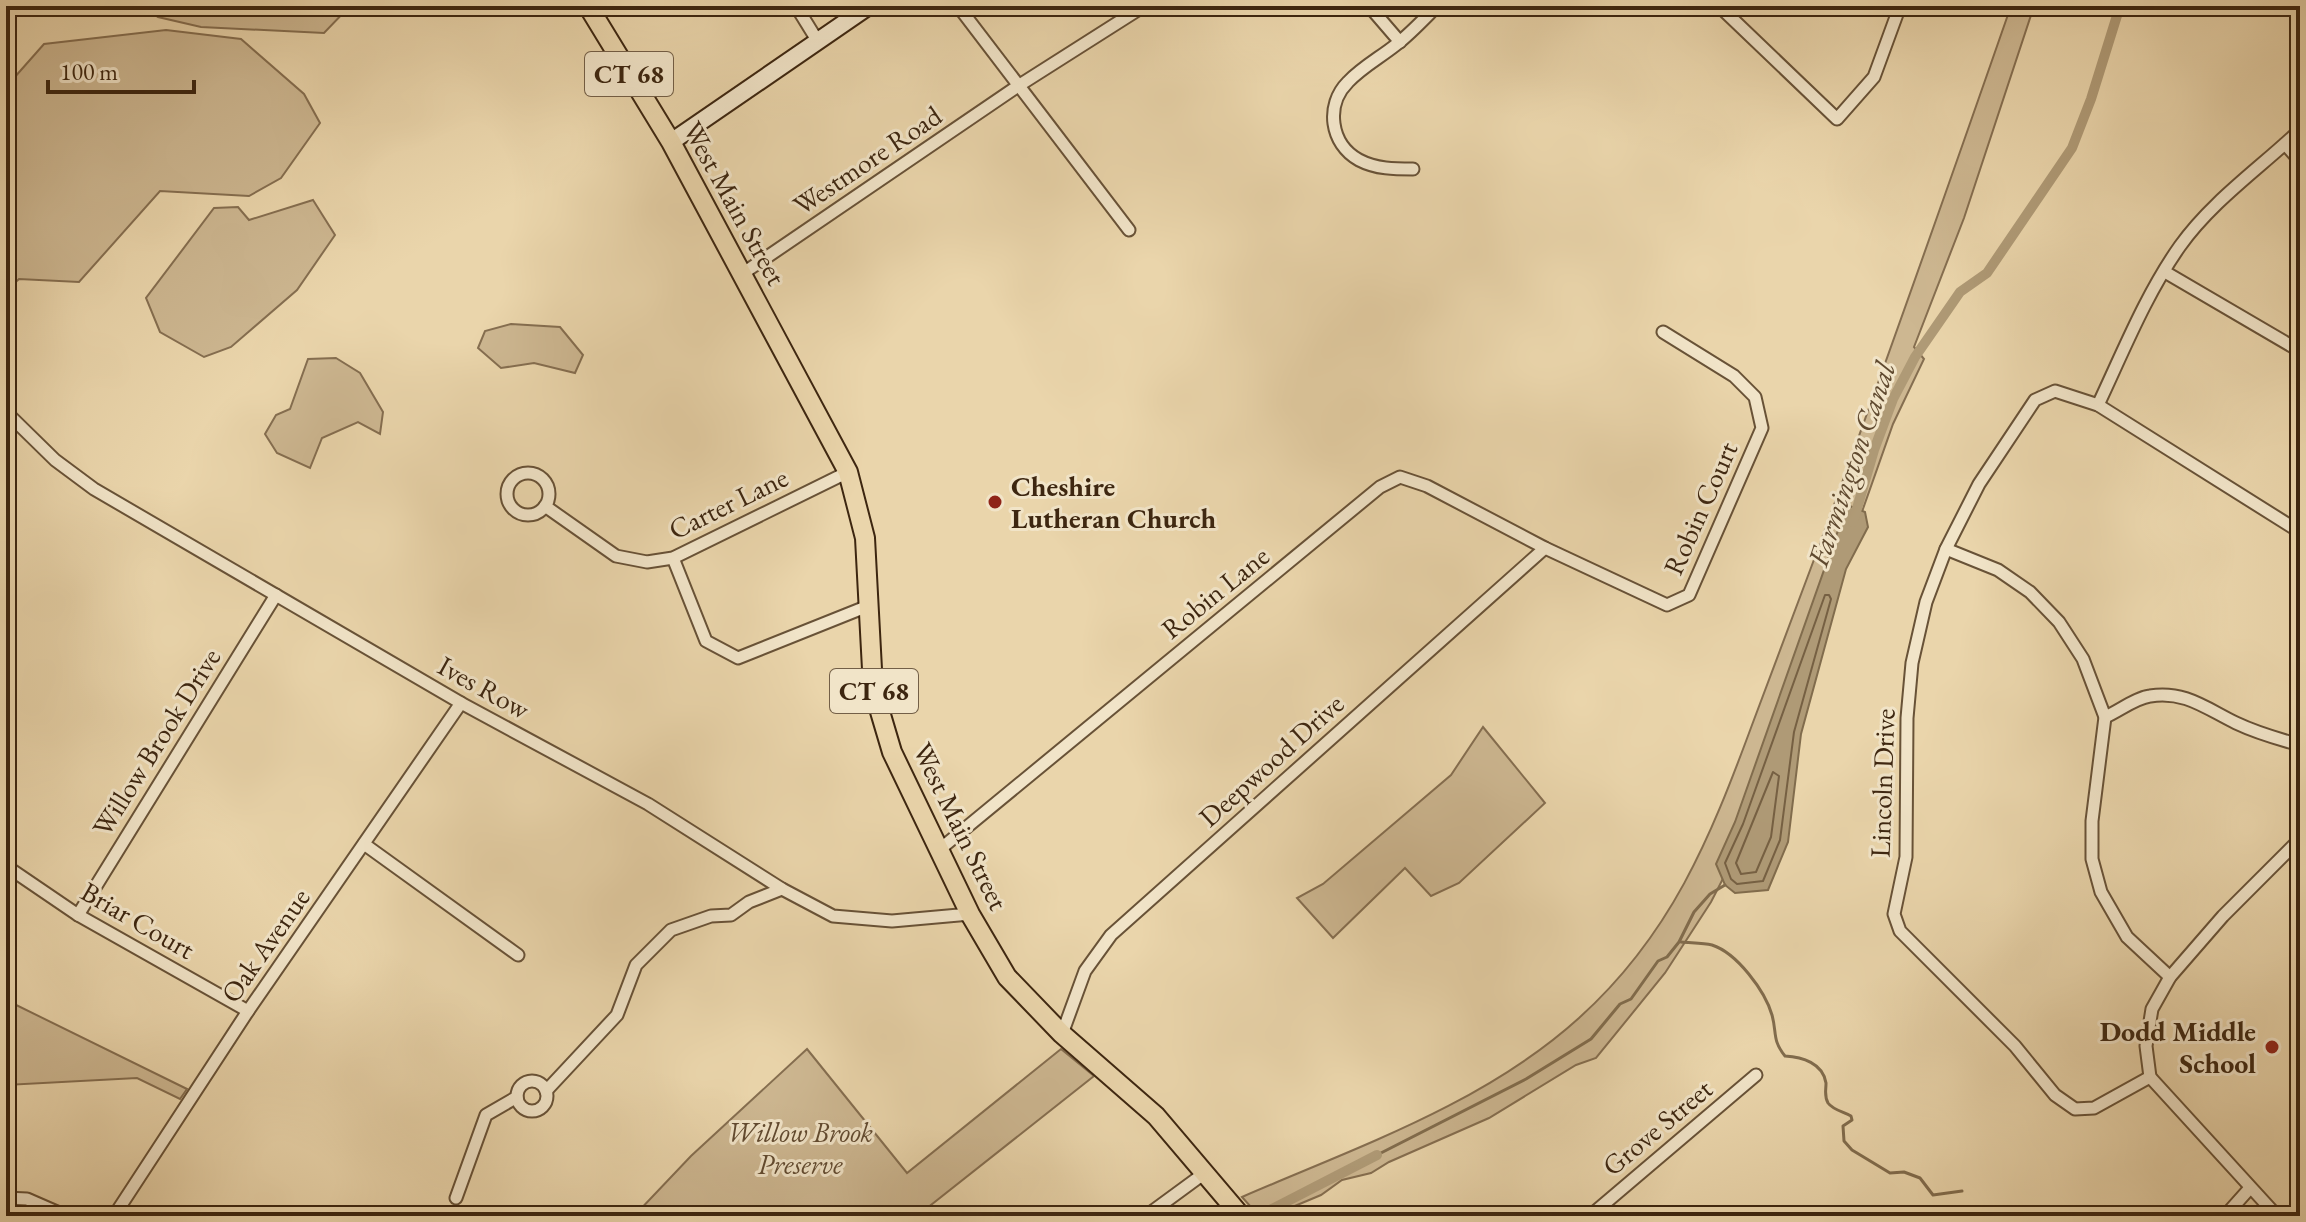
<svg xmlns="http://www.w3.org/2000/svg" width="2306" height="1222" viewBox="0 0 2306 1222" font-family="'EB Garamond',serif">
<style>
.green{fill:#cdb791;stroke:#856e50;stroke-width:2}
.water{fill:#af9a76;stroke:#816c4d;stroke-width:2}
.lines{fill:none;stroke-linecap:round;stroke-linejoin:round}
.shore{stroke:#766043;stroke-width:2}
.stream{stroke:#816c4d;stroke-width:3}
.canal{stroke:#af9a76;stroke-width:10}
.street-casing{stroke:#685237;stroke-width:15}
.secondary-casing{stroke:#3d2610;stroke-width:20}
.primary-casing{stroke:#3d2610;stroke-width:22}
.street{stroke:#f1e4c8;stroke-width:11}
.secondary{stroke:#f1e4c8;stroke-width:16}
.primary{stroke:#ead5ab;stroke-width:18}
.poi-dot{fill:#8f2418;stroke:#f1e4c8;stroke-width:3}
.labels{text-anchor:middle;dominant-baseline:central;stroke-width:6;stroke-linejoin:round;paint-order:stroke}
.shield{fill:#f1e4c8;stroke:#735f47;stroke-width:2}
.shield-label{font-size:26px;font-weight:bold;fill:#3d2610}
.street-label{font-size:28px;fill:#3d2610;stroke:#f1e4c8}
.poi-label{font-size:28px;font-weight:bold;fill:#3d2610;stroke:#f1e4c8;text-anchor:start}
.park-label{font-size:28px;font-style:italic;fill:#614a30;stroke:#f1e4c8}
.water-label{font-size:30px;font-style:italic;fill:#5f492f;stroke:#f1e4c8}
</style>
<rect width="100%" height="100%" fill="#ead5ab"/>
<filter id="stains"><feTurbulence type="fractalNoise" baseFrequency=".0025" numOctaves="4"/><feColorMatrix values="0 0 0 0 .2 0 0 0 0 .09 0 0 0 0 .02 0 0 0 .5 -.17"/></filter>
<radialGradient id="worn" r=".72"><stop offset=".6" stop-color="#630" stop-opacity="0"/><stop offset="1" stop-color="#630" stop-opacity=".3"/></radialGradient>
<!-- green -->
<g class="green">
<path d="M143,6h207l-26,27 -123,-6 -43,-10z"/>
<path d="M2011,6h23l-70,212 -50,129 10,12 -31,65 -100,283 -62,156 -20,39 -46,71 -69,85 -20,7 -87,53 -100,44 -18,11 -29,7 -21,15 -50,21h-12l-17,-19c115,-50 242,-93 337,-179 92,-83 131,-179 173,-293 21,-56 42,-112 63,-168 67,-183 132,-367 196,-551z"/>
<path d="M166,30l75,9 63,55 16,29 -39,55 -32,18 -89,-5 -81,91 -60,-3 -13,12v-204l38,-43z"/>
<path d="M313,200l22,35 -38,55 -66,57 -27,10 -44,-25 -14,-34 68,-90 24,-1 11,13z"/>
<path d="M511,324l49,3 23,28 -8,18 -41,-10 -33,5 -23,-20 7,-17z"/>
<path d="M336,358l24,15 23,39 -3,22 -22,-12 -36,16 -12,30 -33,-15 -12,-19 11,-19 14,-6 18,-50z"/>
<path d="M1483,727l62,76 -86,80 -28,13 -26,-28 -72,70 -36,-40 26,-14 128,-109z"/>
<path d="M6,1000l181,89 -7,10 -43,-21 -131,7z"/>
<path d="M807,1049l100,124 154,-124 33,27 -177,140h-283l57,-60z"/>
</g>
<!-- water -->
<path class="water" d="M1847,505l18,7 3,15 -22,42 -45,165 -13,108 -20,48 -33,3 -10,-8 -9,-21 19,-42z"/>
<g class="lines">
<!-- shore -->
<g class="shore">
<path d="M1825,595h4l2,4 -37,133 -14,108 -17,41 -26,3 -6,-5 -6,-16 18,-39z"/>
<path d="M1773,772l6,4 -8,61 -15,35 -15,2 -5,-11z"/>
</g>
<!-- stream -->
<g class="stream">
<path d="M1681,942c10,1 22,1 31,3 25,8 53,46 60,70 5,18 0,25 13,41 17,1 38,7 41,27 0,8 -2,13 2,20 5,7 16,9 23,13l1,4 -9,6 1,15 8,9 38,23 14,-1 16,6 13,17 29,-4"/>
<path d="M1377,1155l149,-76 65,-40 29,-35 11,-5 27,-38 9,-4 12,-15 15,-30 16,-18 15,-9"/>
</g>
<!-- canal -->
<g class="canal">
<path d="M1853,522l21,-72 19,-51 22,-42 45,-65 27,-19 85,-125 19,-49 29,-93"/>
<path d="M1272,1209l105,-54"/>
</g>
<!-- street casing -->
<g class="street-casing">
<g id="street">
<path d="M796,6l21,34"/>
<path d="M958,6l171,224"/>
<path d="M1369,6l31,36"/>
<path d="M1719,6l118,113 37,-42 26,-71"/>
<path d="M2285,144l15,17"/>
<path d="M1413,169c-18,0 -37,0 -54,-9 -29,-16 -34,-55 -11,-78 14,-15 33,-25 49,-38 14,-11 27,-25 40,-38"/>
<path d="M2165,272l135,79"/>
<path d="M742,274l276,-188 126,-80"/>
<path d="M2098,405c25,-53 48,-111 82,-159 32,-45 80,-78 120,-116"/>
<path d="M6,412l49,48 39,29 367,214 187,101 134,85 51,27 59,5 78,-7"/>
<circle cx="528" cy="494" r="21"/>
<path d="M545,506l71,50 31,6 26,-4 175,-86"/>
<path d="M1946,549l52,21 32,22 29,30 24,37 22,58 -13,104v38l9,33 26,45 43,40"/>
<path d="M673,558l33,83 32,17 130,-52"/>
<path d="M2105,717c14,-6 30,-19 45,-21 34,-6 57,13 86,27 21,10 42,16 64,22"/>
<path d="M364,844l154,111"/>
<path d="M939,850l441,-363 20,-10 27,9 118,62 122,57 22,-10 73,-167 -7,-31 -21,-21 -71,-44"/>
<path d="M6,866l72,49 170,96"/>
<path d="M78,915l198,-320"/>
<path d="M1062,1034l23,-63 26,-36 434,-387"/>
<path d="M2150,1077l-56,31 -19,1 -20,-14 -40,-49 -115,-115 -6,-17 12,-57 1,-139 5,-55 14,-61 20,-53 33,-65 56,-84 20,-9 43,14 202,127"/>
<path d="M2150,1077l-4,-31 6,-37 18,-32 53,-61 77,-77"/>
<path d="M2150,1077l127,139"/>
<circle cx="532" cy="1096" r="15"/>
<path d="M546,1091l71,-76 19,-50 35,-35 40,-14 20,-1 18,-13 33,-13"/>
<path d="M6,1198l21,1 39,17"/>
<path d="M456,1198l30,-83 31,-18"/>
<path d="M114,1216l134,-205 213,-308"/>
<path d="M1146,1216l60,-44"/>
<path d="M1590,1216l166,-141"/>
<path d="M2225,1216l25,-28"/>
</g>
</g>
<!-- secondary casing -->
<g class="secondary-casing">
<path id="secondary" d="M671,142l198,-136"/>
</g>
<!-- primary casing -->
<g class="primary-casing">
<path id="primary" d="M588,6l83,136 177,330 17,66 8,150 19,64 78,162 37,63 55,57 94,82 85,100"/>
</g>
<!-- street -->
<use href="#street" class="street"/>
<!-- secondary -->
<use href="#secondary" class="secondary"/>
<!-- primary -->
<use href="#primary" class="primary"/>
</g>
<!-- markers -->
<g class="poi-dot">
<circle cx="995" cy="502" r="8"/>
<circle cx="2272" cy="1047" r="8"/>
</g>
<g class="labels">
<!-- shield labels -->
<g class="shield">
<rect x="585" y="52" width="88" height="44" rx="6"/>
<rect x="830" y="669" width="88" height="44" rx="6"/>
</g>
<g class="shield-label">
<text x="629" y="74">CT 68</text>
<text x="874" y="691">CT 68</text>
</g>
<!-- street labels -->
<g class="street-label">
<text transform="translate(867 160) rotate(-34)">Westmore Road</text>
<text transform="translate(735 203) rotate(61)">West Main Street</text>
<text transform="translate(728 503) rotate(-26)">Carter Lane</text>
<text transform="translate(1700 508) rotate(-66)">Robin Court</text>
<text transform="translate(1215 592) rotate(-39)">Robin Lane</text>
<text transform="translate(484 687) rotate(29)">Ives Row</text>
<text transform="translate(156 742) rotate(-58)">Willow Brook Drive</text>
<text transform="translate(1271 760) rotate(-42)">Deepwood Drive</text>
<text transform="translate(1882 783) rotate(-88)">Lincoln Drive</text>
<text transform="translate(961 826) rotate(64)">West Main Street</text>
<text transform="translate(138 920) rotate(30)">Briar Court</text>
<text transform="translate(265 945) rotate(-55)">Oak Avenue</text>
<text transform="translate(1657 1127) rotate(-40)">Grove Street</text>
</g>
<!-- poi labels -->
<g class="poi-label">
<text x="1011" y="486">Cheshire<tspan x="1011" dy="32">Lutheran Church</tspan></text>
<text x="2256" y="1031" text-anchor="end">Dodd Middle<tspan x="2256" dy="32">School</tspan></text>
</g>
<!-- park labels -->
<g class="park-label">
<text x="800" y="1132">Willow Brook<tspan x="800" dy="32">Preserve</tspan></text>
</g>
<!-- water labels -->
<g class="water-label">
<text transform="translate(1851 464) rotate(-71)">Farmington Canal</text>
</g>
</g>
<!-- margin -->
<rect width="2306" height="1222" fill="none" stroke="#ead5ab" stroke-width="32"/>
<rect x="8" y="8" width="2290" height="1206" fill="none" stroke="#3d2610" stroke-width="4"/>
<rect x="16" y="16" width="2274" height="1190" fill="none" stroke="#3d2610" stroke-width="2"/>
<!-- scale -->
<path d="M48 80v12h146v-12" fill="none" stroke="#3d2610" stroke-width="4"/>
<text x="60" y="80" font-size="24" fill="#3d2610" stroke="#f1e4c8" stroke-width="6" paint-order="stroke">100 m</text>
<rect width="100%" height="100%" filter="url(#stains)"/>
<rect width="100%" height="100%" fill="url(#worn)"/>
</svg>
